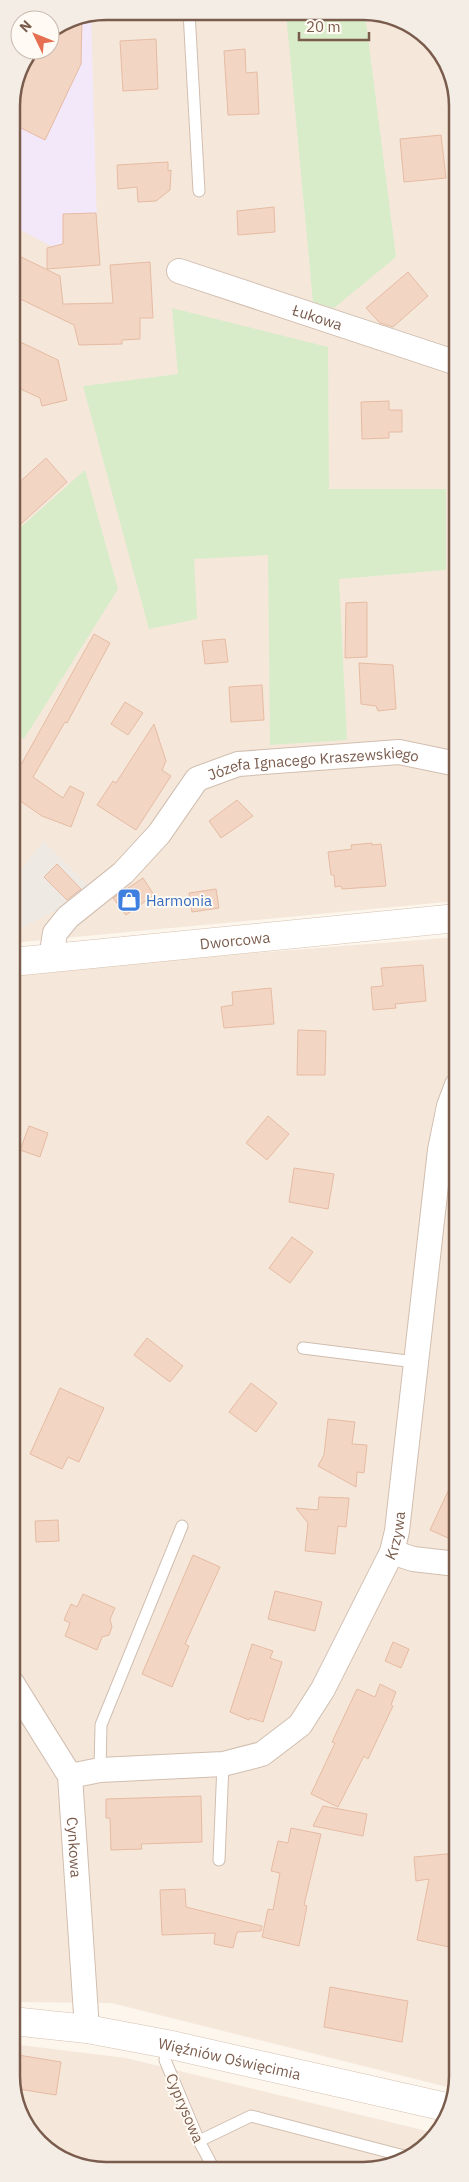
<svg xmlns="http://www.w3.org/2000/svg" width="469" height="2182" viewBox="0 0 469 2182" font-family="'IBM Plex Sans',sans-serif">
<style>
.residential{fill:#f5e8da}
.industrial{fill:#efe9e4}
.education{fill:#f3e8fa}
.green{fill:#d8ecc9}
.building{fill:#f3d5c3;stroke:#e6bba3}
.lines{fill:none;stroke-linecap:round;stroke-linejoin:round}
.lane-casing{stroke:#d1beb0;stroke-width:13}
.street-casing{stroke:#d1beb0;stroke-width:26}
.secondary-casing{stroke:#d6c0b0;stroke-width:29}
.lane{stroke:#fff;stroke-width:11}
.street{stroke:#fff;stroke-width:24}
.secondary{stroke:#fff;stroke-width:28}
.labels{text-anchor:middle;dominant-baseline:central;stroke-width:4;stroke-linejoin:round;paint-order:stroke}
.street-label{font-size:15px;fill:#7a5c4d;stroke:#fffaf3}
.shop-label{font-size:15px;fill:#366cbe;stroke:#fffaf3;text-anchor:start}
.rim{fill:none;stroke:#7a5c4d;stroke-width:2.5}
</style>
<rect width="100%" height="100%" fill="#fdf6ec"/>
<!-- residential -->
<g class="residential">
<path d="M106,11l281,3 47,30 23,50v807l-445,42 -1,-843 39,-50v-18l20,-14z"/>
<path d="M457,937l1,1145 -3,7 -344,-86 -99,-1v-1030z"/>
<path d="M12,2044l114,14 309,75 -5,10 -55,27 -288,-1 -52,-30 -23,-51z"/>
</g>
<!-- industrial -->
<path class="industrial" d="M43,841l51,50 -79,40 -3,-2v-47z"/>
<!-- education -->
<path class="education" d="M91,14l6,215 -44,18 -42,-22v-125l39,-50v-18l20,-14z"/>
<!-- green -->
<g class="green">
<path d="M286,13l79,1 31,243 -62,51 -21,-6z"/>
<path d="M172,308l156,39 1,142h117v81l-107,9 8,161 -77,5 -2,-190 -74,4 3,60 -48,10 -66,-243 95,-12z"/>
<path d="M85,470l33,119 -94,150 -12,-8v-196z"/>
</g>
<!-- building -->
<g class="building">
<path d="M82,16l-1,48 -36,76 -34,-17v-23l23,-50h16v-18l20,-14z"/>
<path d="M156,39l2,50 -35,2 -3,-50z"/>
<path d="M245,49l1,24 11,-1 2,42 -31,1 -4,-64z"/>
<path d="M441,135l5,43 -42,4 -4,-43z"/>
<path d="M168,162v9l3,-1 -1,20 -14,11 -18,1 -1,-15 -19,2 -1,-24z"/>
<path d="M274,207l1,25 -37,3 -1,-24z"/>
<path d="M96,213l4,52 -53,4v-21l16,-4v-30z"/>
<path d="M11,252l49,24 3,28 50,-1 -3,-38 40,-3 3,56h-13v21l-18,1v4l-43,1 -5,-20 -62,-30z"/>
<path d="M408,272l20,24 -35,31 -13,-4 -14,-15z"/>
<path d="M12,338l46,22 9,40 -25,6 -2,-8 -28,-13z"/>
<path d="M389,401v9h13v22h-13v6l-27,1 -1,-37z"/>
<path d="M46,458l21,24 -55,50v-43z"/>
<path d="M367,602v55l-22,1 1,-55z"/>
<path d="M94,634l16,9 -43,80 -2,-1 -32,55 30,21 7,-12 14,7 -13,34 -29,-11 -29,-20 8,-13 -8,-4z"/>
<path d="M225,639l3,23 -23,2 -3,-23z"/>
<path d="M359,663l34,2 3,44 -18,2 -2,-5 -15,-2z"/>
<path d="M262,685l2,35 -33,2 -2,-35z"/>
<path d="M125,702l18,11 -15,22 -17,-11z"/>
<path d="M154,724l12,37 -4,9 9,6 -35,54 -39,-25 16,-24 3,2z"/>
<path d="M237,800l16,16 -32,22 -12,-17z"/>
<path d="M372,843v2l9,-1 5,42 -44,3 -1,-3 -6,1 -1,-12h-3l-3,-23 24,-3 -1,-4z"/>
<path d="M57,864l24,25 -14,11 -23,-23z"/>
<path d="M143,878l11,17 -28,20 -13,-17z"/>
<path d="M216,889l3,19 -27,4 -3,-19z"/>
<path d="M423,965l3,36 -31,3 1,4 -23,2 -2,-23 12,-1 -2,-18z"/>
<path d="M271,988l3,36 -50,4 -3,-21 12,-2 -1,-13z"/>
<path d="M298,1030l28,1 -1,44h-28z"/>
<path d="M268,1116l21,18 -22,26 -21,-17z"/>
<path d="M29,1126l19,7 -8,24 -20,-7z"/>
<path d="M294,1168l40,6 -6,35 -39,-7z"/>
<path d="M292,1237l21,15 -23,31 -21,-15z"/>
<path d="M147,1338l36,28 -13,16 -36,-27z"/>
<path d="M251,1383l26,20 -21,29 -27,-20z"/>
<path d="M60,1388l44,20 -25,54 -11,-5 -6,12 -32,-15z"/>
<path d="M328,1419l27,3 -3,22 15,1 -3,28 -7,-1 -1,15 -38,-21 6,-11z"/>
<path d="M457,1472v70l-27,-12z"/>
<path d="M319,1497l30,1 -3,29 -8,-1 -3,28 -30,-3 3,-28 -12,-15 22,2z"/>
<path d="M58,1520l1,21 -23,1 -1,-21z"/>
<path d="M193,1555l27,12 -35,77 4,2 -17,41 -30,-13z"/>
<path d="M275,1591l47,11 -7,29 -47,-12z"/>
<path d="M83,1594l32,14 -5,11 2,8 -3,8 -7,2 -5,13 -32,-14 5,-13 -6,-3 7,-16 6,3z"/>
<path d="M393,1642l16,7 -8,19 -16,-7z"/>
<path d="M252,1644l21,7 -3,7 12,4 -19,60 -13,-4 -1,2 -19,-8z"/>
<path d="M380,1684l16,8 -5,13 2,1 -25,53 -4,-3 -26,51 -27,-13 24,-51 -3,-1 25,-53 18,8z"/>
<path d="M201,1796l1,46 -61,2 1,5 -31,1 -1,-32h-4v-19z"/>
<path d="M323,1806l44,8 -4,22 -50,-10z"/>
<path d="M291,1828l30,6 -17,71 3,1 -8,40 -37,-9 6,-28 5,1 7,-37 -9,-2 7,-30 10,2z"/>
<path d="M458,1853v96l-41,-9 12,-61 -13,2 -2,-24z"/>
<path d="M185,1889l1,18 76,19 -1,5 -24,1 -4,16 -19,-4 1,-11 -53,2 -2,-45z"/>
<path d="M330,1987l78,14 -6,41 -78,-15z"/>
<path d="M12,2054l49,8 -5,33 -44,-7z"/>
</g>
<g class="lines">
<!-- lane casing -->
<g class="lane-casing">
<g id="lane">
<path d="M189,12l10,179"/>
<path d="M303,1348l112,14"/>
<path d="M100,1770l1,-45 81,-199"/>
<path d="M219,1860l4,-96"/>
<path d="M167,2044l-2,16 34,81 15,28"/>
<path d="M199,2141l52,-25 153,40"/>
</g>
</g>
<!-- street casing -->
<g class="street-casing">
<g id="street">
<path id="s1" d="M179,271l278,92"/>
<path id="s2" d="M51,958l4,-25 13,-16 55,-44 36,-39 38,-55 41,-15 161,-12 58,12"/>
<path d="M392,1552l21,7 44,5"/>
<path id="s3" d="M12,1683l58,93 17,253"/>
<path id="s4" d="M70,1776l30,-6 123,-6 39,-10 38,-29 23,-36 69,-137 5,-21 43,-381 9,-44 8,-21"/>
</g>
</g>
<!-- secondary casing -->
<g class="secondary-casing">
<g id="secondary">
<path id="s5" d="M12,962l445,-44"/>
<path id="s6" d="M12,2021l75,8 80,15 279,63"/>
</g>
</g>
<!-- lane -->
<use href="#lane" class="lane"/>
<!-- street -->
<use href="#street" class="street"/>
<!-- secondary -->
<use href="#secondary" class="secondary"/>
</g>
<!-- icons -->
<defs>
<g id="shop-square" transform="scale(1.25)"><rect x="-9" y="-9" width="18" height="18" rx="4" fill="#3f7fe0" stroke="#fffaf3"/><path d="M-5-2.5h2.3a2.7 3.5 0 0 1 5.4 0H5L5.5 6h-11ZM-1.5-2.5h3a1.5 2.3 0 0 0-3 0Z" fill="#fff"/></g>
</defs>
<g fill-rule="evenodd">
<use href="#shop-square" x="129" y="900"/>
</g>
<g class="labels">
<!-- street labels -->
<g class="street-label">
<text stroke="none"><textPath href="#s1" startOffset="146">Łukowa</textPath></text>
<text stroke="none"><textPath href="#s2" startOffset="355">Józefa Ignacego Kraszewskiego</textPath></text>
<text stroke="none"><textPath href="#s5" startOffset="224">Dworcowa</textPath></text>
<text stroke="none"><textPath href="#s4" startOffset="455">Krzywa</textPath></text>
<text stroke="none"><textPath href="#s3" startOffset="181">Cynkowa</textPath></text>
<text stroke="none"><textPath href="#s6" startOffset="221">Więźniów Oświęcimia</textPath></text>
<text transform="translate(185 2108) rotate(67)">Cyprysowa</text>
</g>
<!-- shop labels -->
<g class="shop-label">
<text x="146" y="900">Harmonia</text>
</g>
</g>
<!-- crop -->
<path d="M0 0H469V2182H0ZM106 20H363A86 86 0 0 1 449 106V2076A86 86 0 0 1 363 2162H106A86 86 0 0 1 20 2076V106A86 86 0 0 1 106 20Z" fill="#f4ede6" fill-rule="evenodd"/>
<path class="rim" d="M106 20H363A86 86 0 0 1 449 106V2076A86 86 0 0 1 363 2162H106A86 86 0 0 1 20 2076V106A86 86 0 0 1 106 20Z"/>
<!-- north arrow -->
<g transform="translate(35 35) rotate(313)"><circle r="24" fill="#fffaf3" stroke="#cabbb1"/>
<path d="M0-4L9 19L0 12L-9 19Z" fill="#e76f51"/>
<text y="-8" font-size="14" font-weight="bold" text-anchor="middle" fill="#7a5c4d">N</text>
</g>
<!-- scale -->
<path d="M299 32v8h70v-8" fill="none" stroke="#7a5c4d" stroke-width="2.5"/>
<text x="306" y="32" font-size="15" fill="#7a5c4d" stroke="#fffaf3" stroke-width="4" paint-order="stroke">20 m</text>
</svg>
